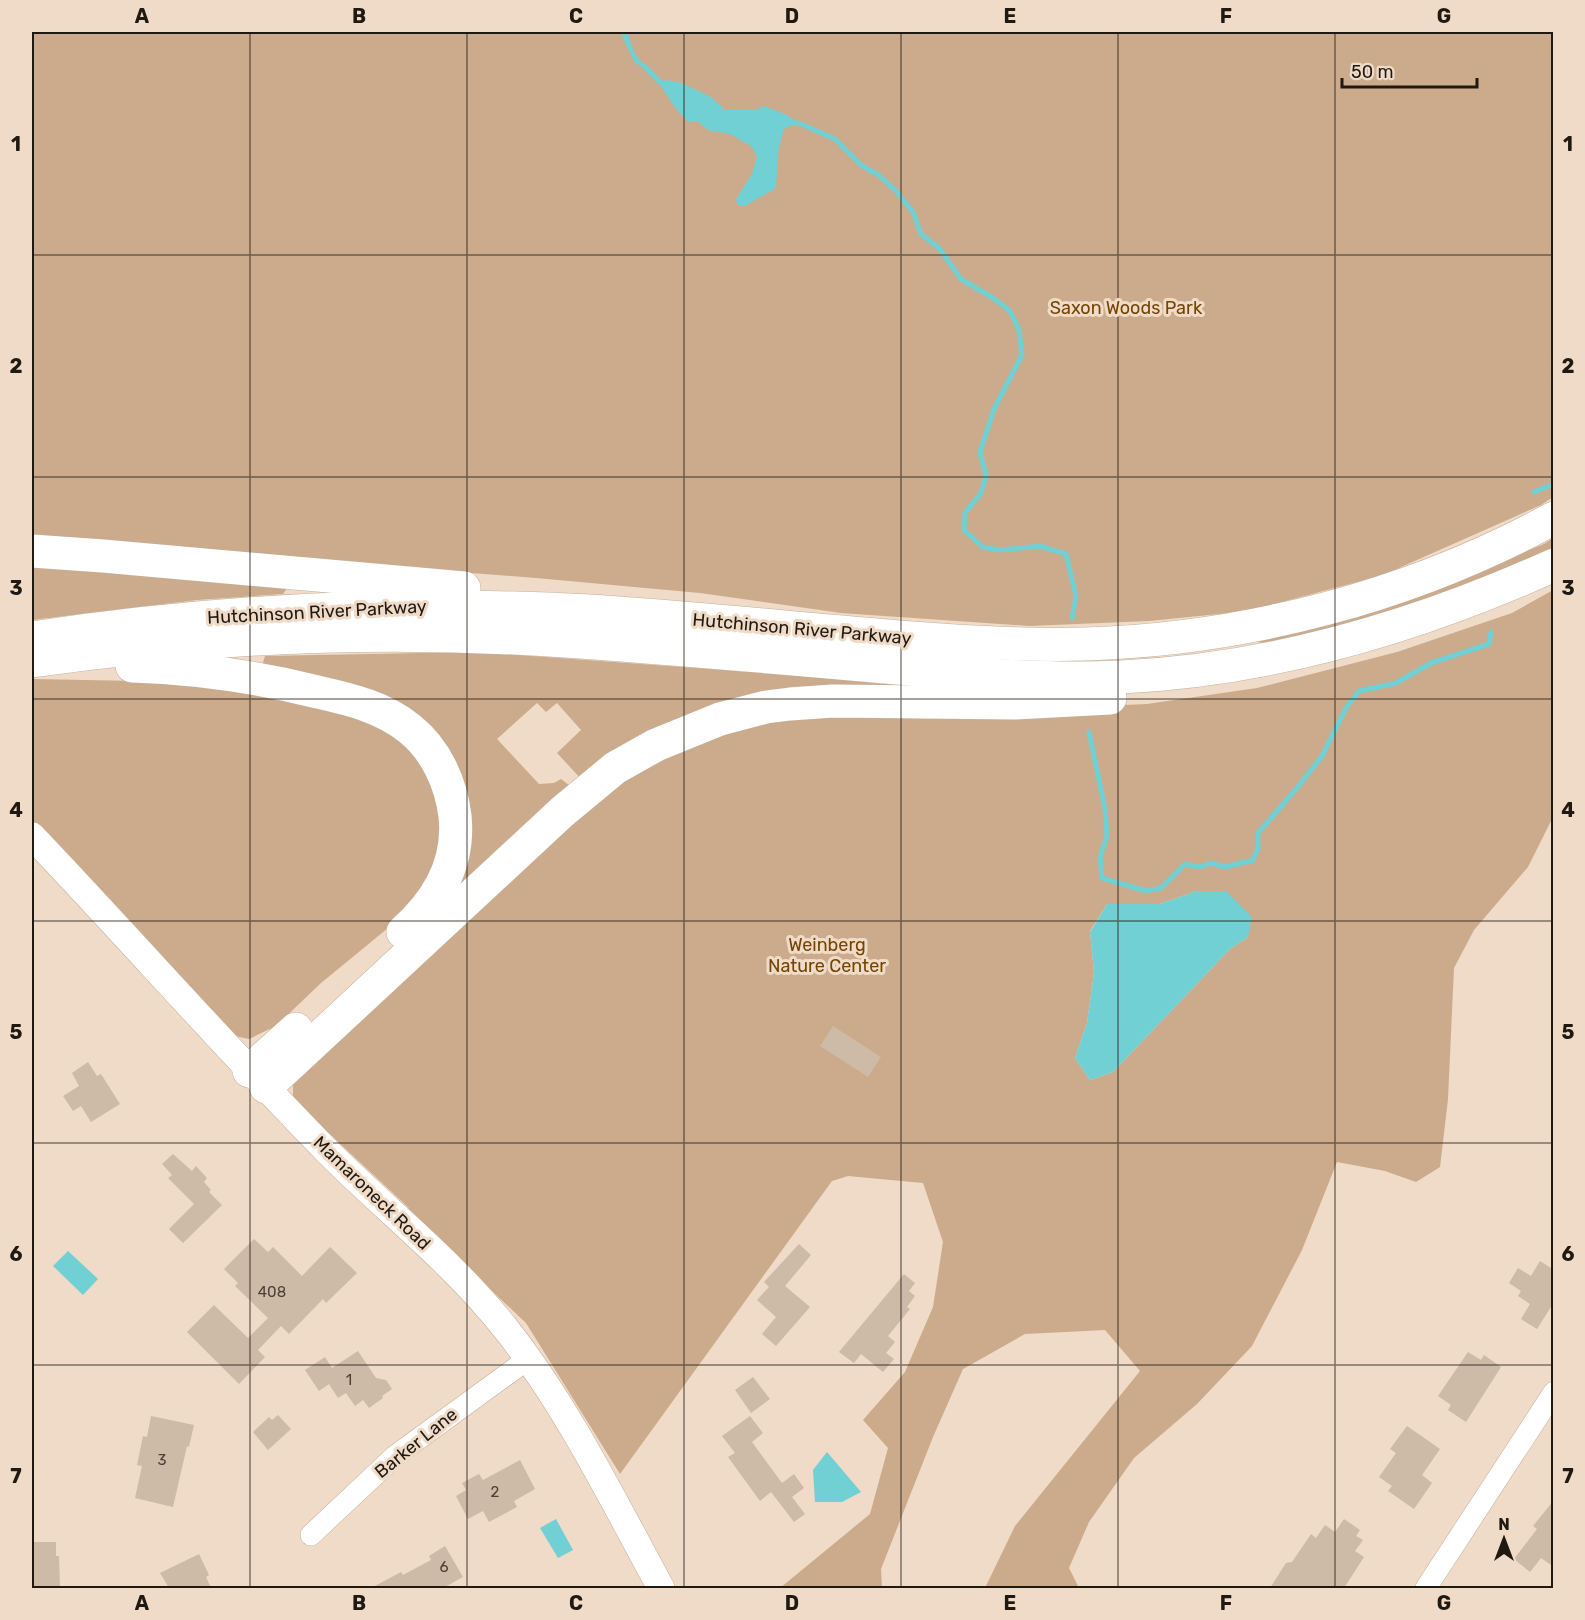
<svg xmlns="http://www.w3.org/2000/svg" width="1585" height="1620" viewBox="0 0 1585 1620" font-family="Rubik,sans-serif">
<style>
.green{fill:#cbab8b;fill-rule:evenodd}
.water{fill:#70d0d3}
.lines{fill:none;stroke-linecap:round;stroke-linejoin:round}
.stream{stroke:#70d0d3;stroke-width:5}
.building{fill:#cdbaa7}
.minor-casing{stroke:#c3b09d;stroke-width:22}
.tertiary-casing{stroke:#c3b09d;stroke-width:28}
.motorway-casing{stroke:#c3b09d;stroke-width:34}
.minor{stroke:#fff;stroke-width:21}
.tertiary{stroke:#fff;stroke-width:27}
.motorway{stroke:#fff;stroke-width:33}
.grid{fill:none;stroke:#201912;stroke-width:1.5;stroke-opacity:0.55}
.labels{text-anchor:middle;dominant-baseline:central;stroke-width:6;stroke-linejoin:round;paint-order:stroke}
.number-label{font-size:15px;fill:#4b4137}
.park-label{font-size:18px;fill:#744500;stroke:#efdbc7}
.street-label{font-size:18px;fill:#201912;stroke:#efdbc7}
.neatline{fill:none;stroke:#201912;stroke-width:2}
.grid-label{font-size:20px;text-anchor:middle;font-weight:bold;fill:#201912}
</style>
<rect width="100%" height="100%" fill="#efdbc7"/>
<!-- green -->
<g class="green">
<path d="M32,32h1521v465l-12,8 -158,70 -134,36 -100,10 -120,5 -188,-13 -141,-20 -164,-15 -504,-39z"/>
<path d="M1553,538v11l-21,12 -110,42 -153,41 -16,-3 130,-32 161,-65z"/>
<path d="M32,560l251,25 3,5 -3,4 -86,6 -165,20z"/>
<path d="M1553,590v227l-25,50 -54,63 -20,38 -6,131 -8,68 -24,15 -31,-11 -48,-9 -35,88 -50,96 -55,58 -63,54 -45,64 -20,46 10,20h-94l30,-62 125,-155 -35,-41 -80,4 -62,35 -30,68 -52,132 1,19h-102l90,-74 18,-66 -25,-28 42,-48 28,-65 10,-65 -20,-59 -75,-7 -16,5 -212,293 -94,-151 -119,-112 2,-3 -116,-108v-19l286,-274 113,-69 125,-25h123l207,-9 110,-16 140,-36 115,-39zM1197,891l51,46 -18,12 -117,123 -23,8 -15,-22 12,-35 7,-50 -4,-42 17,-27h52z"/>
<path d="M476,652l315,23 146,14 -100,4 -254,88 -26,-28 24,-23 -24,-27 -11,9 -9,-9 -40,36 42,45 15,-1 7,-4 13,10 -116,109 -5,-136 -191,-96 3,-10z"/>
<path d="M32,679l158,3 122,19 91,32 34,42 9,49 -7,41 -29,45 -89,73 -45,43 -27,13 -19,-4 -198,-213z"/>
</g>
<!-- water -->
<g class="water">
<path d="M620,32h7l8,22 13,16 -13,-7z"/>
<path d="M667,80l15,3 29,14 14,13h30l9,-4 23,9 12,8 -14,5c-9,22 -7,37 -9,60l-31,18h-7l-2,-7 16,-25 5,-18 -6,-10 -21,-12 -22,-4 -11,-9 -8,1c-13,-11 -21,-24 -30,-40z"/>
<path d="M1197,891h29l26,26 -4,20 -18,12 -117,123 -23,8 -15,-22 12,-35 7,-50 -4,-41 17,-28h52z"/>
<path d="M68,1251l30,28 -15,16 -30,-29z"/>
<path d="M827,1452l34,40 -19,10h-27l-2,-32z"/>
<path d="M556,1519l17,31 -15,8 -18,-30z"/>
</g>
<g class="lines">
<!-- stream -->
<g class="stream">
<path d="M644,66l21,21"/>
<path d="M792,123h7l36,16 26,26 19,11 16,15 17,21 8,22 18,14 22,31 32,19 17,13 9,19 3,25 -28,54 -14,43 6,23 -5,18 -16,20 -1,17 19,17 17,3 40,-4 26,8 10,42 -4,22"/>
<path d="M1534,492l20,-8"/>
<path d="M1089,732l16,77 2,27 -7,21 2,21 44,13 15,-3 24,-24 15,3 11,-4 14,4 28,-7 5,-12v-15l39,-45 25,-32 24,-48 13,-17 37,-8 35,-20 58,-19 2,-12"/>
</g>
</g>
<!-- building -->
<g class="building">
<path d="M833,1026l48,31 -13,20 -48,-31z"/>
<path d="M88,1062l9,14 4,-2 19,30 -29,18 -10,-16 -8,5 -10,-15 16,-10 -7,-13z"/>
<path d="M173,1154l19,17 4,-5 11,12 -3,4 7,8 -2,2 13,13 -39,38 -14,-14 25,-25 -26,-26 4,-3 -10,-11z"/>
<path d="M254,1239l14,13 5,-5 29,29 28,-29 27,26 -31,30 -3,-4 -34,35 -8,-8 -23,24 7,7 -26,27 -52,-52 27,-27 34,33 20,-20 -33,-32 3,-3 -14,-14z"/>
<path d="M799,1244l12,11 -26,31 25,21 -34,39 -14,-12 14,-17 -19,-17 12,-13 -5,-5z"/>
<path d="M1540,1261l14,9v32l-17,27 -16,-10 9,-15 -12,-8 3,-5 -12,-8 9,-15 13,8z"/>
<path d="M904,1274l11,9 -6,8 6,5 -8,11 3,2 -22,27 7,6 -9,11 8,6 -11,13 -22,-18 -7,9 -15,-11z"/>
<path d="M358,1351l18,27 10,2 6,9 -10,7 1,2 -14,10 -6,-8 -8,6 -9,-13 -8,5 -9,-14 -10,7 -14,-21 20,-13 7,11z"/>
<path d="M1468,1352l13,8 3,-5 17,12 -35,55 -18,-12 3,-5 -13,-9z"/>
<path d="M753,1377l17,22 -19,14 -16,-23z"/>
<path d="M278,1415l13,14 -23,21 -15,-18 16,-15 3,3z"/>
<path d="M151,1416l43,9 -5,22 -2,-1 -14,61 -38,-9 7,-32 -5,-1 6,-29 4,1z"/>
<path d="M750,1416l13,17 -11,9 30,41 12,-9 10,14 -12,9 13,17 -11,8 -23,-30 -11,9 -32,-44 7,-4 -13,-17z"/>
<path d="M1407,1426l33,23 -18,26 10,8 -18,26 -26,-18 4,-5 -13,-9 17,-24 -6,-4z"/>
<path d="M520,1460l15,29 -21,12 3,6 -28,15 -6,-11 -15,8 -12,-23 10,-6 -4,-7 17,-9 4,6z"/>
<path d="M1554,1500v67l-13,-9 -11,14 -16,-13 23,-30 -4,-3z"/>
<path d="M1344,1519l16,11 -4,6 7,4 -8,11 9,6 -20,31h-74l16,-25 6,-1 19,-28 5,4 9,-13 10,7z"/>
<path d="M33,1542h23v14h3l1,32h-28z"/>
<path d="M445,1546l18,31 -20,11h-72l30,-16 2,3 28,-15 -2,-4z"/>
<path d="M199,1554l10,21 -3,2 5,11h-42l-9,-15z"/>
</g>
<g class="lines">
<!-- minor casing -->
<g class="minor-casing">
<g id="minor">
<path d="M311,1535l84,-79 133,-97"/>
<path d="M1426,1588l128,-196"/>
</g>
</g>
<!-- tertiary casing -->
<g class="tertiary-casing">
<path id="tertiary" d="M32,836c99,104 194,212 295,315 59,59 127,112 179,178 61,77 108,173 155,259"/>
</g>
<!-- motorway casing -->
<g class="motorway-casing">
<g id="motorway">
<path d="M32,551l71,5 361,32"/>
<path d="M32,638c184,-28 371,-37 557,-27 96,6 191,16 287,24 69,6 139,11 209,9 163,-5 326,-48 469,-126"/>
<path d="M32,661c176,-25 355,-32 533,-20 103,7 206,16 309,25 82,7 165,15 247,11 151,-7 296,-50 433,-112"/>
<path d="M132,666c62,2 121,10 181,25 35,8 69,15 97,38 26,21 41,54 45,87 5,47 -17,85 -52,116"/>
<path d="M249,1071l47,-42"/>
<path d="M266,1087l296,-275 53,-44 41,-23 64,-26 46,-12 24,-3 43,-3 182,2 95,-5"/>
</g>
</g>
<!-- minor -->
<use href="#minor" class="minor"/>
<!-- tertiary -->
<use href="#tertiary" class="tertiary"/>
<!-- motorway -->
<use href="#motorway" class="motorway"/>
</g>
<!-- grid -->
<path class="grid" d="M250,32v1556M467,32v1556M684,32v1556M901,32v1556M1118,32v1556M1335,32v1556M32,255h1522M32,477h1522M32,699h1522M32,921h1522M32,1143h1522M32,1365h1522"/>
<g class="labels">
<!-- number labels -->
<g class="number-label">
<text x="272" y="1292">408</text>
<text x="349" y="1380">1</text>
<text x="162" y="1460">3</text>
<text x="495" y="1492">2</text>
<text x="444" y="1567">6</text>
</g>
<!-- park labels -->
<g class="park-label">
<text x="1126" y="308">Saxon Woods Park</text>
<text x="827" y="945">Weinberg<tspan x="827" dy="21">Nature Center</tspan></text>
</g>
<!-- street labels -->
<g class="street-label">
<text transform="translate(317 612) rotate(-3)">Hutchinson River Parkway</text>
<text transform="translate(802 629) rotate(5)">Hutchinson River Parkway</text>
<text transform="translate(372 1193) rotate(44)">Mamaroneck Road</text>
<text transform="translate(416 1443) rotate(-39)">Barker Lane</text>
</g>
</g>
<!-- border -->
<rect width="1585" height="1620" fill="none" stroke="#efdbc7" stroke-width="66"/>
<!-- north arrow -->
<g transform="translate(1504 1539)" stroke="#efdbc7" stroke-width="4.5" paint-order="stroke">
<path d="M0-4.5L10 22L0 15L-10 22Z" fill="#201912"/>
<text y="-9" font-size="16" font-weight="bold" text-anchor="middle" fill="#201912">N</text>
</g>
<!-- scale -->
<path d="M1342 78v9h135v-9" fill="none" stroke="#201912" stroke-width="3"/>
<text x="1351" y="78" font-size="18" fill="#201912" stroke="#efdbc7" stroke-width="4.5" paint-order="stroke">50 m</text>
<rect x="33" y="33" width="1519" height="1554" class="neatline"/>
<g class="grid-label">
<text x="142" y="23">A</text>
<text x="359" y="23">B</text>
<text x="576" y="23">C</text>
<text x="792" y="23">D</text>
<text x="1010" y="23">E</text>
<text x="1226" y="23">F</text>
<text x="1444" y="23">G</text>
<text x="16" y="151">1</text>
<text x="1568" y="151">1</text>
<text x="16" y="373">2</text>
<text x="1568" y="373">2</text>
<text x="16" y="595">3</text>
<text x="1568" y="595">3</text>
<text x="16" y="817">4</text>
<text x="1568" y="817">4</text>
<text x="16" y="1039">5</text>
<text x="1568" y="1039">5</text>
<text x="16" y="1261">6</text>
<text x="1568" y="1261">6</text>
<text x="16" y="1483">7</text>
<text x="1568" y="1483">7</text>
<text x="142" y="1610">A</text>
<text x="359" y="1610">B</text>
<text x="576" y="1610">C</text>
<text x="792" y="1610">D</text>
<text x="1010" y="1610">E</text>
<text x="1226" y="1610">F</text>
<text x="1444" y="1610">G</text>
</g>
</svg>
